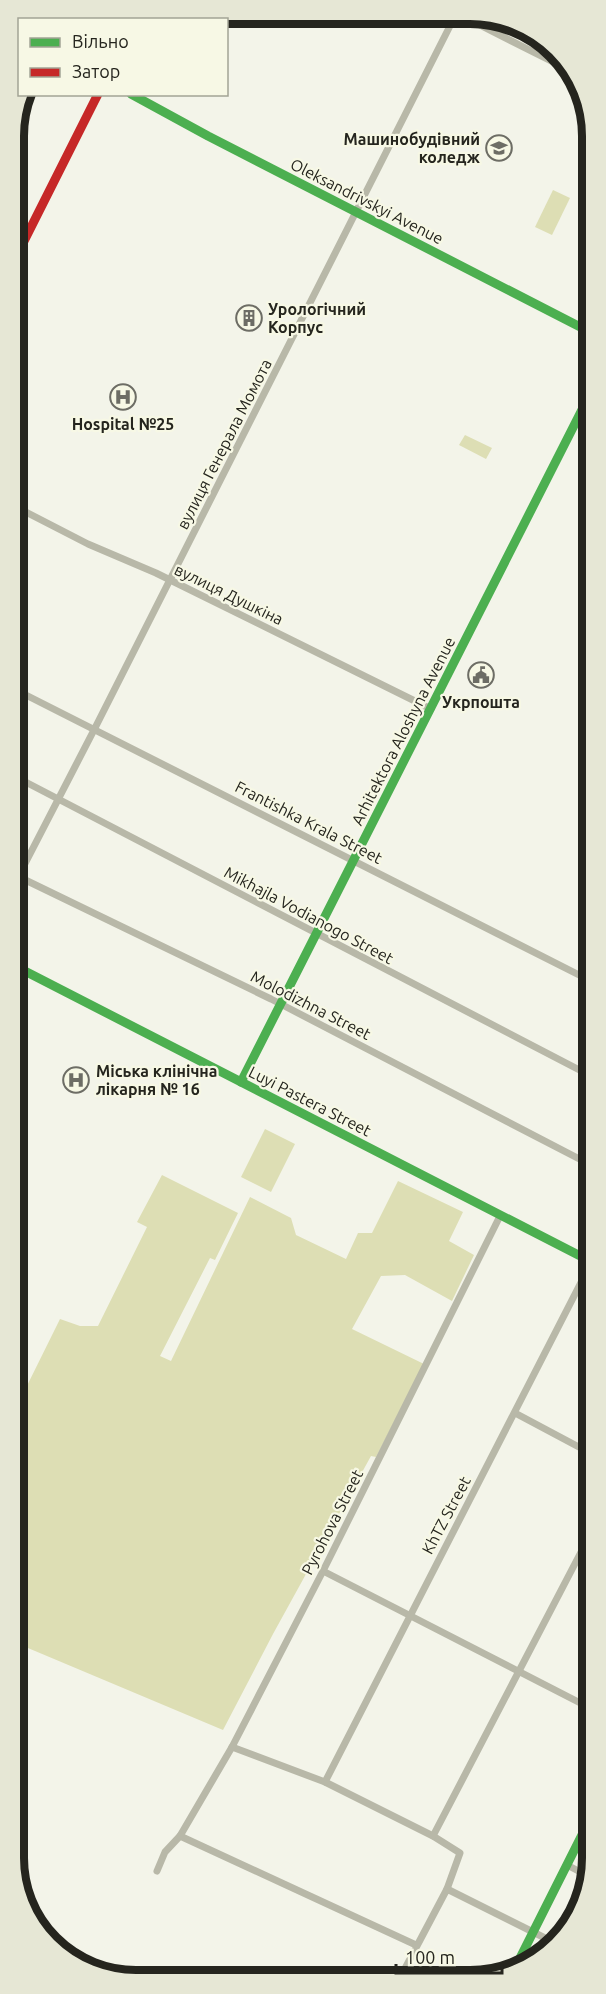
<svg xmlns="http://www.w3.org/2000/svg" width="606" height="1994" viewBox="0 0 606 1994" font-family="Ubuntu,sans-serif">
<style>
.green{fill:#dddeb4}
.lines{fill:none;stroke-linecap:round;stroke-linejoin:round}
.street{stroke:#b8b8a8;stroke-width:7}
.fast{stroke:#4caf50;stroke-width:9}
.jam{stroke:#c62828;stroke-width:9}
.labels{text-anchor:middle;dominant-baseline:central;stroke-width:4.5;stroke-linejoin:round;paint-order:stroke}
.poi-label{font-size:16px;font-weight:bold;fill:#25251e;stroke:#f7f8e5;text-anchor:start}
.street-label{font-size:16px;fill:#25251e;stroke:#f7f8e5}
.rim{fill:none;stroke:#25251e;stroke-width:8}
</style>
<rect width="100%" height="100%" fill="#f3f4e9"/>
<!-- green -->
<g class="green">
<path d="M478,16h17l62,34 4,7z"/>
<path d="M553,190l17,8 -18,37 -17,-8z"/>
<path d="M465,435l27,13 -6,11 -27,-14z"/>
<path d="M265,1129l30,15 -24,48 -30,-15z"/>
<path d="M162,1175l76,38 -23,47 -5,-2 -50,98 11,5 79,-164 41,21 5,17 50,24 12,-26h14l26,-52 65,31 -14,29 25,14 -22,46 -47,-26 -24,1 -29,53 72,35 -48,93 -5,-1 -98,178 -50,96 -207,-87 -1,-233 45,-91 20,7h18l49,-99 -10,-5z"/>
</g>
<g class="lines">
<!-- street -->
<g class="street">
<path d="M462,16l105,53"/>
<path d="M14,506l74,38 68,29 275,136"/>
<path d="M14,689l577,292"/>
<path d="M14,776l577,300"/>
<path d="M15,875l256,124 320,166"/>
<path d="M15,883l80,-155 360,-712"/>
<path d="M515,1413l77,41"/>
<path d="M323,1571l269,138"/>
<path d="M232,1747l93,35 108,54 27,17 -13,36"/>
<path d="M325,1782l267,-521"/>
<path d="M180,1836l236,109"/>
<path d="M433,1836l159,-305"/>
<path d="M567,1865l21,11"/>
<path d="M157,1871l8,-19 15,-16 52,-89 91,-176 177,-355"/>
<path d="M400,1978l47,-89 108,54"/>
</g>
<!-- fast -->
<g class="fast">
<path d="M131,94l77,42 382,196"/>
<path d="M15,966l577,296"/>
<path d="M241,1082l350,-690"/>
<path d="M516,1966l76,-151"/>
</g>
<!-- jam -->
<g class="jam">
<path d="M137,20l3,-6"/>
<path d="M14,261l84,-167"/>
</g>
</g>
<!-- icons -->
<defs>
<g id="university-ring" transform="scale(1.35)"><circle r="9.5" fill="#f7f8e5" stroke="#6d6d65" stroke-width="1.5"/><path d="M0-5L7-2L0 1L-7-2ZM-4 1L0 2.5L4 1V4Q0 6-4 4Z" fill="#6d6d65"/></g>
<g id="building-ring" transform="scale(1.35)"><circle r="9.5" fill="#f7f8e5" stroke="#6d6d65" stroke-width="1.5"/><path d="M-4-6H4V6H1V3H-1V6H-4ZM-2.5-4.3h1.7v1.8h-1.7ZM.8-4.3h1.7v1.8H.8ZM-2.5-1h1.7V.8h-1.7ZM.8-1h1.7V.8H.8Z" fill="#6d6d65"/></g>
<g id="hospital-ring" transform="scale(1.35)"><circle r="9.5" fill="#f7f8e5" stroke="#6d6d65" stroke-width="1.5"/><path d="M-5-5h3v3.5h4V-5h3V5h-3V1.5h-4V5h-3Z" fill="#6d6d65"/></g>
<g id="civic-ring" transform="scale(1.35)"><circle r="9.5" fill="#f7f8e5" stroke="#6d6d65" stroke-width="1.5"/><path d="M-.6-6.5H3V-4.5H.6V-3L4-1V1h2V6H-6V1h2V-1L-.6-3ZM-1.2 2.5V6h2.4V2.5Z" fill="#6d6d65"/></g>
</defs>
<g fill-rule="evenodd">
<use href="#university-ring" x="499" y="148"/>
<use href="#building-ring" x="249" y="318"/>
<use href="#hospital-ring" x="123" y="397"/>
<use href="#civic-ring" x="481" y="675"/>
<use href="#hospital-ring" x="76" y="1080"/>
</g>
<g class="labels">
<!-- poi labels -->
<g class="poi-label">
<text x="480" y="139" text-anchor="end">Машинобудівний<tspan x="480" dy="18">коледж</tspan></text>
<text x="268" y="309">Урологічний<tspan x="268" dy="18">Корпус</tspan></text>
<text x="123" y="424" text-anchor="middle">Hospital №25</text>
<text x="481" y="702" text-anchor="middle">Укрпошта</text>
<text x="96" y="1071">Міська клінічна<tspan x="96" dy="18">лікарня № 16</tspan></text>
</g>
<!-- street labels -->
<g class="street-label">
<text transform="translate(367 201) rotate(27)">Oleksandrivskyi Avenue</text>
<text transform="translate(224 444) rotate(-63)">вулиця Генерала Момота</text>
<text transform="translate(229 594) rotate(26)">вулиця Душкіна</text>
<text transform="translate(403 731) rotate(-63)">Arhitektora Aloshyna Avenue</text>
<text transform="translate(309 822) rotate(27)">Frantishka Krala Street</text>
<text transform="translate(309 915) rotate(28)">Mikhajla Vodianogo Street</text>
<text transform="translate(311 1005) rotate(27)">Molodizhna Street</text>
<text transform="translate(310 1101) rotate(27)">Luyi Pastera Street</text>
<text transform="translate(446 1515) rotate(-62)">KhTZ Street</text>
<text transform="translate(332 1522) rotate(-63)">Pyrohova Street</text>
</g>
</g>
<!-- crop -->
<path d="M0 0H606V1994H0ZM136 24H470A112 112 0 0 1 582 136V1858A112 112 0 0 1 470 1970H136A112 112 0 0 1 24 1858V136A112 112 0 0 1 136 24Z" fill="#e6e7d5" fill-rule="evenodd"/>
<path class="rim" d="M136 24H470A112 112 0 0 1 582 136V1858A112 112 0 0 1 470 1970H136A112 112 0 0 1 24 1858V136A112 112 0 0 1 136 24Z"/>
<!-- legend -->
<rect x="18" y="18" width="210" height="78" fill="#f7f8e5" stroke="#a3a495" stroke-width="1.5"/>
<rect x="30" y="38" width="30" height="9" fill="#4caf50" stroke="#a3a495" stroke-width="1.5"/>
<text x="72" y="48" font-size="18" fill="#25251e">Вільно</text>
<rect x="30" y="68" width="30" height="9" fill="#c62828" stroke="#a3a495" stroke-width="1.5"/>
<text x="72" y="78" font-size="18" fill="#25251e">Затор</text>
<!-- scale -->
<path d="M396 1964v9h106v-9" fill="none" stroke="#25251e" stroke-width="3"/>
<text x="405" y="1964" font-size="18" fill="#25251e" stroke="#f7f8e5" stroke-width="4.5" paint-order="stroke">100 m</text>
</svg>
